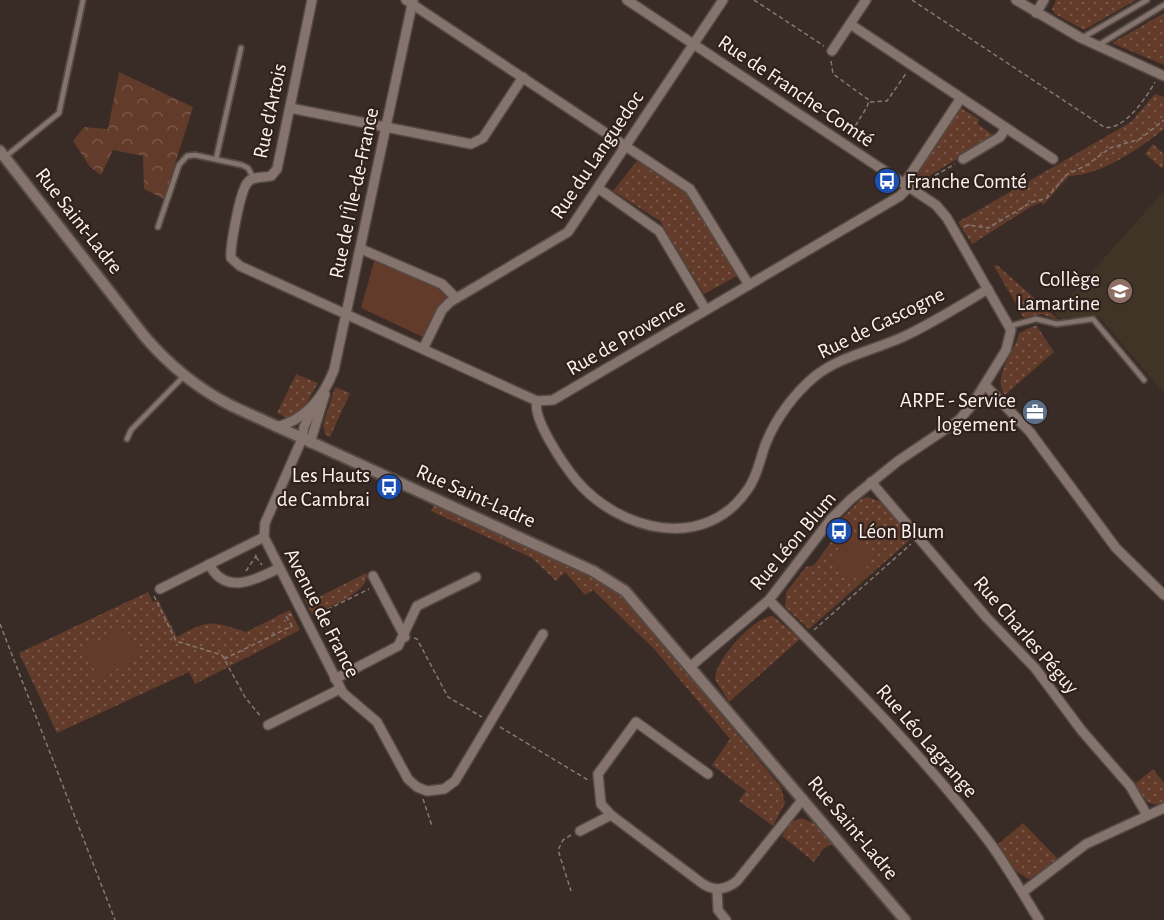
<svg xmlns="http://www.w3.org/2000/svg" width="1164" height="920" viewBox="0 0 1164 920" font-family="'Alegreya Sans',sans-serif">
<style>
.education{fill:#3f3425}
.grass{fill:url(#grass-dots)}
.forest{fill:url(#forest-crowns)}
.green{fill:#633b2a}
.lines{fill:none;stroke-linecap:round;stroke-linejoin:round}
.service-casing{stroke:#554944;stroke-width:8}
.minor-casing{stroke:#554944;stroke-width:12}
.tertiary-casing{stroke:#554944;stroke-width:14}
.path{stroke:#857973;stroke-width:1.5;stroke-dasharray:4.5 3;stroke-linecap:butt}
.service{stroke:#85746d;stroke-width:4.5}
.minor{stroke:#85746d;stroke-width:9}
.tertiary{stroke:#85746d;stroke-width:10}
.labels{text-anchor:middle;dominant-baseline:central;stroke-width:4.5;stroke-linejoin:round;paint-order:stroke}
.street-label{font-size:21px;fill:#fcf2ee;stroke:#2f211c}
.poi-label{font-size:21px;fill:#fcf2ee;stroke:#2f211c;text-anchor:end}
</style>
<defs>
<pattern id="grass-dots" width="8" height="8" patternUnits="userSpaceOnUse" patternTransform="scale(1.5)"><rect width="8" height="8" fill="#633b2a"/><path d="M2 2h.1M6 6h.1" fill="none" stroke="#7a5849" stroke-width="1.8" stroke-linecap="round"/></pattern>
<pattern id="forest-crowns" width="20" height="18" patternUnits="userSpaceOnUse" patternTransform="scale(1.5)"><rect width="20" height="18" fill="#633b2a"/><path d="M2 6a3 3 0 1 1 6 0M12 15a3 3 0 1 1 6 0" fill="none" stroke="#7a5849"/></pattern>
</defs>
<rect width="100%" height="100%" fill="#392b25"/>
<!-- education -->
<path class="education" d="M1164,191v202l-64,-75 -9,-3 -30,4 -6,-6z"/>
<!-- grass -->
<g class="grass">
<path d="M1056,0h80l-52,30 -29,-16 -3,-5z"/>
<path d="M1164,13v52l-52,-22z"/>
<path d="M1155,94l9,3v32c-25,20 -63,46 -95,47l-26,29 -1,-3 -10,4 -60,38 -14,-22 173,-100z"/>
<path d="M961,108l18,11 -1,5 16,12 -73,45 -8,-4 44,-67z"/>
<path d="M1153,144l11,10 -1,15 -18,-15z"/>
<path d="M637,161l52,32 48,83 -33,18 -44,-73 -47,-30z"/>
<path d="M997,265l62,55 -18,-6 -17,4 -30,-52z"/>
<path d="M1036,325l18,27 -49,43c-14,-19 10,-42 14,-62z"/>
<path d="M296,374l22,9 -13,23 -17,12 -11,-5z"/>
<path d="M335,387l15,6 -20,44 -5,-3 -2,-9z"/>
<path d="M867,497l15,5 30,36 -103,91 -24,-22 1,-15 20,-25 8,-2 26,-35 2,-12 19,-19z"/>
<path d="M434,505l167,76 24,17 79,92 1,5 76,92 4,16 -12,23 -34,-25 7,-10 -34,-26 18,-26 -76,-90 -61,-59 -8,5 -20,-23 -9,9 -24,-23 -101,-47z"/>
<path d="M366,573c6,18 -39,36 -54,41l-8,-15 8,-4 5,3z"/>
<path d="M148,592l5,10 5,-2 19,37c33,-18 33,-16 69,-5l44,-22 10,20 -105,54 -6,-12 -132,61 -38,-80z"/>
<path d="M773,616l27,23 -71,63 -14,-23c0,-19 38,-62 58,-63z"/>
<path d="M1153,769l11,14v20c-16,6 -21,-7 -29,-19z"/>
<path d="M801,818l15,6 17,20 -9,4 -10,14 -32,-26 9,-14z"/>
<path d="M1023,823l35,36 -21,17 -9,3 -12,-8 -19,-26z"/>
</g>
<!-- forest -->
<path class="forest" d="M119,72l74,35 -29,92 -20,-10 -1,-33 -30,-6 -12,25 -11,-8 -17,-26 11,-14 24,2z"/>
<!-- green -->
<g class="green">
<path d="M375,258l68,30 5,8 -7,6 -18,35 -62,-29z"/>
<path d="M847,536l28,19 -17,25 -28,-19z"/>
<path d="M126,628l14,30 -42,20 -14,-30z"/>
</g>
<g class="lines">
<!-- service casing -->
<g class="service-casing">
<g id="service">
<path d="M1082,38l65,-38"/>
<path d="M1097,46l67,-41"/>
<path d="M5,157l54,-44 24,-113"/>
<path d="M216,159l25,-111"/>
<path d="M158,227l21,-62 8,-9 8,-1 47,10 6,3 6,11"/>
<path d="M1010,326l26,-7 21,5 36,-5 51,61"/>
<path d="M127,439l4,-9 52,-53"/>
</g>
</g>
<!-- minor casing -->
<g class="minor-casing">
<g id="minor">
<path d="M312,0l-35,169 -6,7c-8,2 -18,0 -23,6 -8,8 -18,65 -17,76l9,8 297,135 16,-1 347,-204 9,-9"/>
<path d="M406,0l284,189 59,96"/>
<path d="M627,0l309,205 11,13 64,112 -5,20 -34,55 -13,15 -61,41 -47,38 -20,20 -62,81 -78,66"/>
<path d="M1016,0l65,38 83,38"/>
<path d="M1036,13l8,-13"/>
<path d="M850,24l203,135"/>
<path d="M832,51l34,-51"/>
<path d="M290,108l181,36 12,-6 40,-61"/>
<path d="M963,159l37,-22 6,-9"/>
<path d="M904,184l57,-86"/>
<path d="M598,188l61,43 47,79"/>
<path d="M361,249l81,35 14,14"/>
<path d="M423,349l19,-39 8,-8 118,-70 155,-232"/>
<path d="M985,385l45,47 86,116 48,47"/>
<path d="M537,401c-5,18 27,64 39,79 43,51 129,73 172,9 10,-14 12,-31 18,-46 10,-25 28,-49 48,-66 26,-21 61,-27 91,-41 29,-14 56,-31 83,-47"/>
<path d="M314,405l-10,22 -2,12 -37,84 -1,14 79,156 34,29 31,57 9,8 10,4 17,-2 11,-8 88,-147"/>
<path d="M276,427c30,-7 47,-29 58,-57l79,-370"/>
<path d="M310,443l15,-49"/>
<path d="M871,482l116,136 48,50 47,63 48,55 17,29"/>
<path d="M209,564c16,32 47,16 70,4"/>
<path d="M373,576l32,61"/>
<path d="M160,589l104,-52"/>
<path d="M769,600c77,78 155,156 221,243 18,25 33,51 49,77"/>
<path d="M335,679l63,-33 19,-40 59,-29"/>
<path d="M268,725l72,-36"/>
<path d="M611,815l-10,-11 -3,-30 38,-52 72,52"/>
<path d="M580,831l31,-16 92,69c11,7 23,6 34,-3l66,-82"/>
<path d="M717,889l1,21 8,10"/>
<path d="M1023,892l63,-48 78,-36"/>
</g>
</g>
<!-- tertiary casing -->
<g class="tertiary-casing">
<path id="tertiary" d="M0,151l145,186c25,29 53,52 87,69l361,165 32,20 280,329"/>
</g>
<!-- path -->
<g class="path">
<path d="M754,0l70,46"/>
<path d="M912,0l192,127c19,5 43,-30 51,-45"/>
<path d="M831,61l2,13 36,26 -2,7 -18,29"/>
<path d="M870,102l17,-1 20,-29"/>
<path d="M922,183l33,-19"/>
<path d="M964,227l4,-2 20,3 44,-26 15,-4 19,-23 21,-10 23,-17 30,-9 24,-19"/>
<path d="M829,537l12,7"/>
<path d="M256,557l6,8"/>
<path d="M246,571l10,-15 -1,-4"/>
<path d="M154,596l22,45 46,14 23,42 16,20"/>
<path d="M314,616l55,-27"/>
<path d="M0,624l115,296"/>
<path d="M814,630l97,-86"/>
<path d="M414,638l3,1 31,58 34,20"/>
<path d="M224,659l68,-33 -6,-10 5,-2"/>
<path d="M500,727l88,53"/>
<path d="M423,799l9,27"/>
<path d="M571,835l-8,5 -5,10 13,41"/>
</g>
<!-- service -->
<use href="#service" class="service"/>
<!-- minor -->
<use href="#minor" class="minor"/>
<!-- tertiary -->
<use href="#tertiary" class="tertiary"/>
</g>
<!-- icons -->
<defs>
<g id="bus-disc" transform="scale(1.35)"><circle r="9.5" fill="#1a4fb4" stroke="#2f211c"/><path d="M-5-6H5V4H4V6H2V4H-2V6H-4V4H-5ZM-3.5-4V0h7V-4ZM-3.5 1.2v1.5H-2V1.2ZM2 1.2v1.5H3.5V1.2Z" fill="#fff"/></g>
<g id="school-disc" transform="scale(1.35)"><circle r="9.5" fill="#8d6e63" stroke="#2f211c"/><path d="M0-5L7-2L0 1L-7-2ZM-4 1L0 2.5L4 1V4Q0 6-4 4Z" fill="#fff"/></g>
<g id="office-disc" transform="scale(1.35)"><circle r="9.5" fill="#5c6f8a" stroke="#2f211c"/><path d="M-6-3h4V-5.5h4V-3h4V5H-6ZM-1-4.5V-3h2v-1.5ZM-6 0V1H6V0Z" fill="#fff"/></g>
</defs>
<g fill-rule="evenodd">
<use href="#bus-disc" x="887" y="181"/>
<use href="#school-disc" x="1120" y="291"/>
<use href="#office-disc" x="1035" y="412"/>
<use href="#bus-disc" x="389" y="487"/>
<use href="#bus-disc" x="839" y="531"/>
</g>
<g class="labels">
<!-- street labels -->
<g class="street-label">
<text transform="translate(796 91) rotate(34)">Rue de Franche-Comté</text>
<text transform="translate(270 111) rotate(-78)">Rue d'Artois</text>
<text transform="translate(597 155) rotate(-56)">Rue du Languedoc</text>
<text transform="translate(354 193) rotate(-78)">Rue de l'Île-de-France</text>
<text transform="translate(79 221) rotate(52)">Rue Saint-Ladre</text>
<text transform="translate(881 323) rotate(-26)">Rue de Gascogne</text>
<text transform="translate(626 337) rotate(-30)">Rue de Provence</text>
<text transform="translate(476 496) rotate(24)">Rue Saint-Ladre</text>
<text transform="translate(793 541) rotate(-50)">Rue Léon Blum</text>
<text transform="translate(322 613) rotate(63)">Avenue de France</text>
<text transform="translate(1026 635) rotate(49)">Rue Charles Péguy</text>
<text transform="translate(927 741) rotate(49)">Rue Léo Lagrange</text>
<text transform="translate(853 828) rotate(50)">Rue Saint-Ladre</text>
</g>
<!-- poi labels -->
<g class="poi-label">
<text x="906" y="181" text-anchor="start">Franche Comté</text>
<text x="1100" y="279">Collège<tspan x="1100" dy="24">Lamartine</tspan></text>
<text x="1016" y="400">ARPE - Service<tspan x="1016" dy="24">logement</tspan></text>
<text x="370" y="475">Les Hauts<tspan x="370" dy="24">de Cambrai</tspan></text>
<text x="858" y="531" text-anchor="start">Léon Blum</text>
</g>
</g>
</svg>
